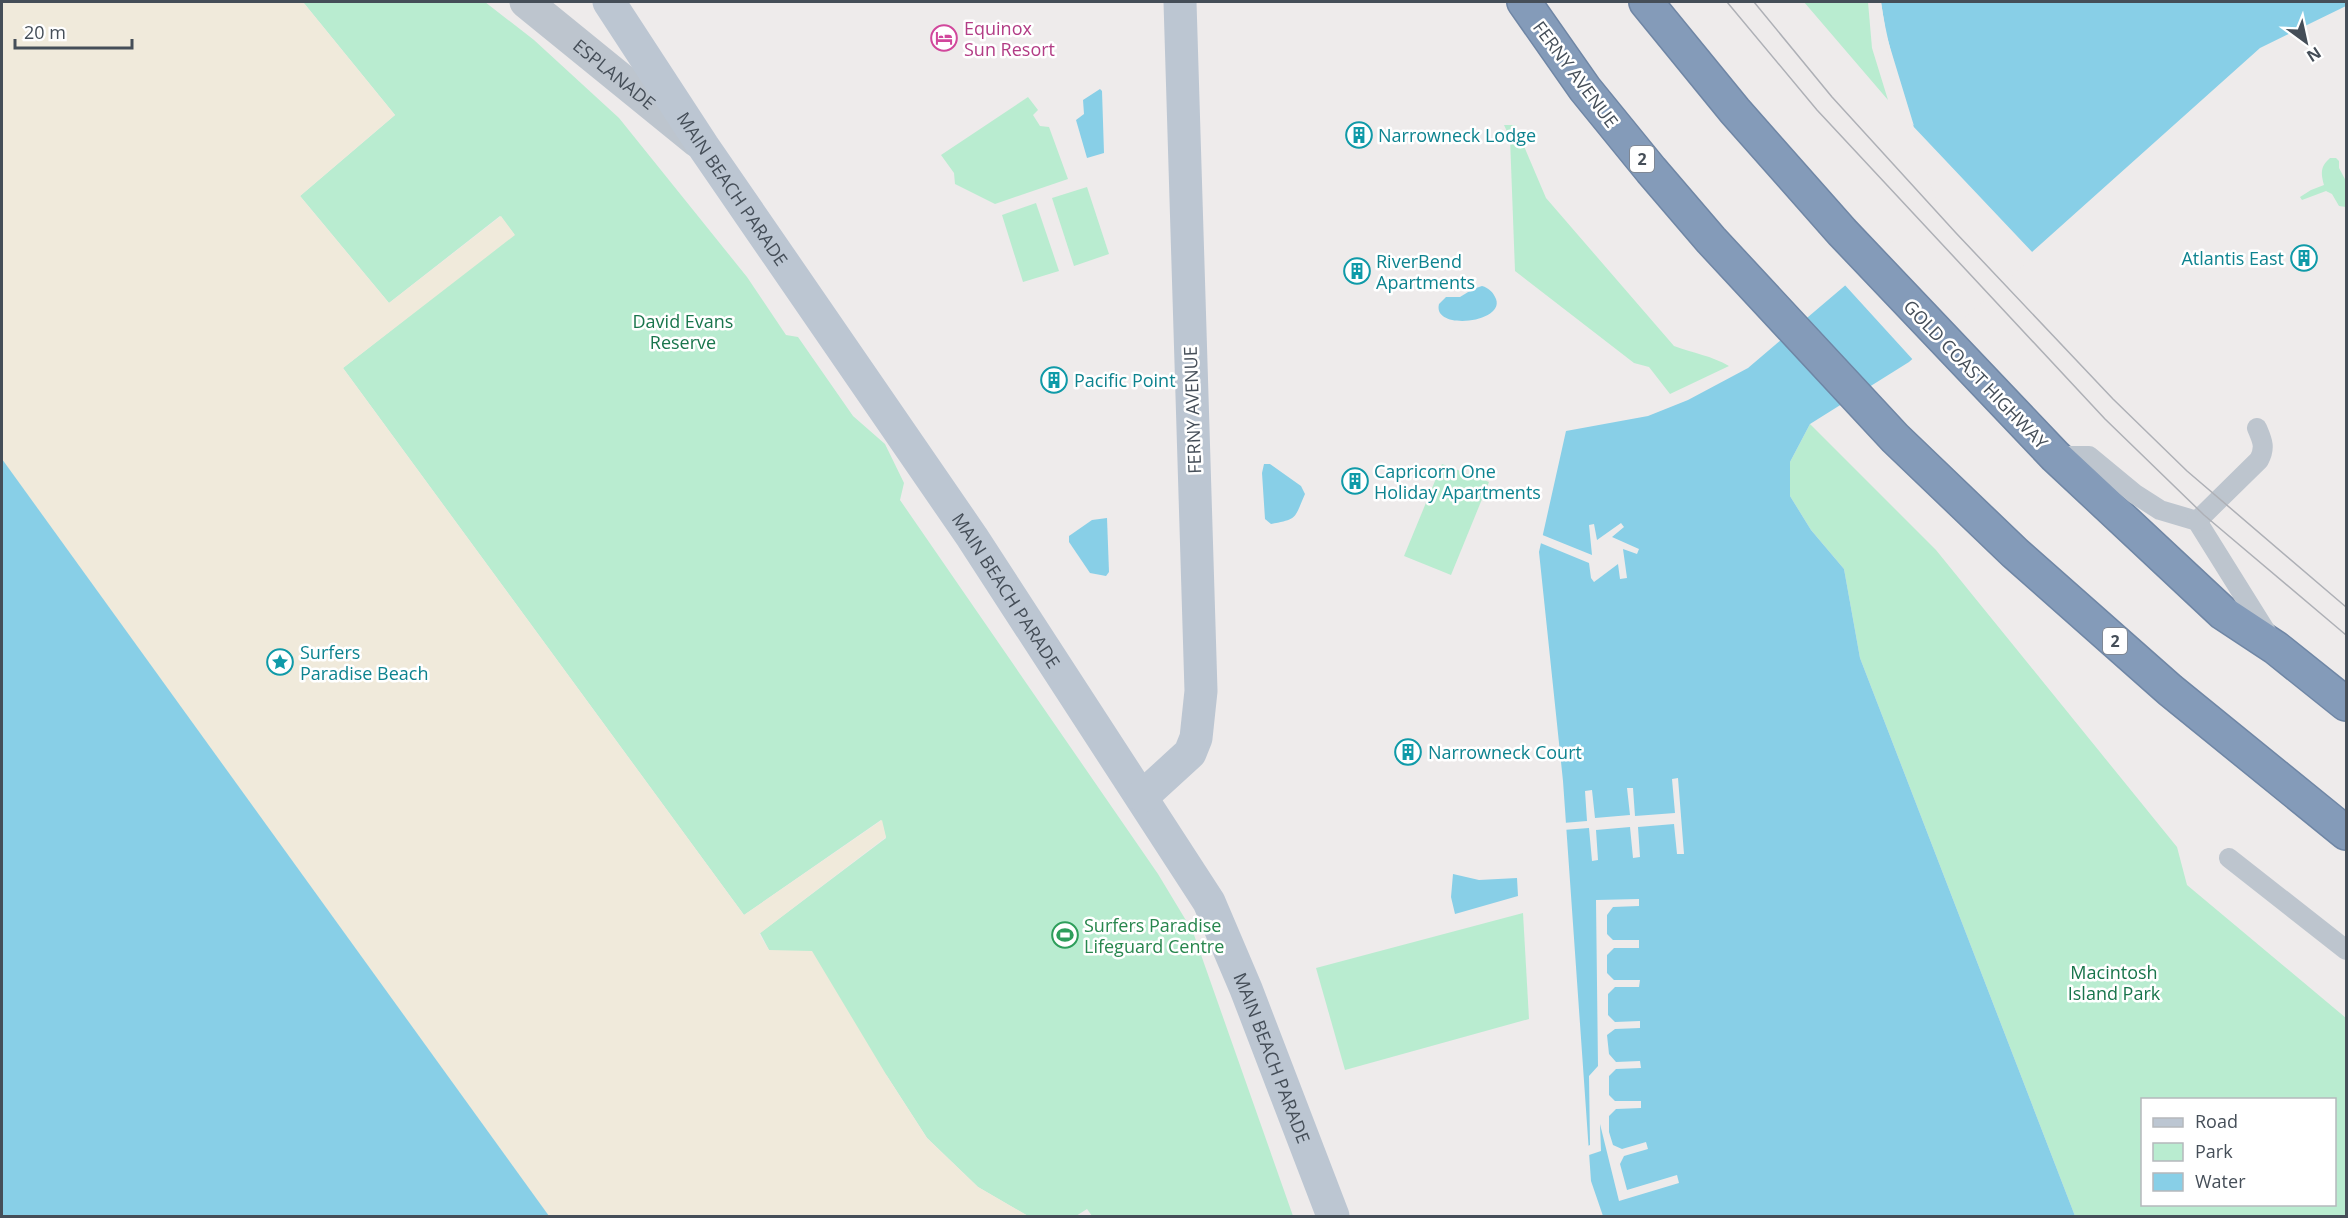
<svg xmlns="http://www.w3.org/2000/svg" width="2348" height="1218" viewBox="0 0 2348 1218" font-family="'Open Sans',sans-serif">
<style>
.green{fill:#b9ecd0;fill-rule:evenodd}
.sand{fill:#f0eadb}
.water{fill:#88cfe7}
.pier{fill:#eeebeb}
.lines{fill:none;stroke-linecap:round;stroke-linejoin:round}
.highway-casing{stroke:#6f86a5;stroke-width:36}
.lane{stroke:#bdc5ce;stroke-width:20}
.street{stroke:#bdc5ce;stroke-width:33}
.secondary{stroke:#bcc6d2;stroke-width:33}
.highway{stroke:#849bb9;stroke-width:33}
.tram{stroke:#aeb0b6;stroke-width:1.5}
.labels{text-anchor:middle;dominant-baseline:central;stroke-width:5;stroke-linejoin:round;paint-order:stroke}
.shield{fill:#fff;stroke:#7d838a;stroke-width:1.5}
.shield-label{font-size:16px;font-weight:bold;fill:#454e58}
.hotel-label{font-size:18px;fill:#b23c85;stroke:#fff;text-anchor:start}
.street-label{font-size:18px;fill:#454e58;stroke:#fff}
.culture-label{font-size:18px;fill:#0d838f;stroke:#fff;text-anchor:start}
.park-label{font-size:18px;fill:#19754c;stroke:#fff}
.leisure-label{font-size:18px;fill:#27864d;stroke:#fff;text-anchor:start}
</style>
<rect width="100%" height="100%" fill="#eeebeb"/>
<!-- green -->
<g class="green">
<path d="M303,2h182l49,38 85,78 128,159 39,58 12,2 55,79 32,28 19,39 -4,17 258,374 35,58 100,284h-201l-5,-7 -11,7h-48l-50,-29 -51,-49 -40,-62 -118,-126 -9,-17 126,-95 -5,-18 -137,95 -401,-547 171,-134 -14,-18 -111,87 -89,-107 95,-81z"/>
<path d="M1804,2h64l4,46 16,52z"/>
<path d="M1028,97l10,13 -5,5 7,11 9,1 19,52 -73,25 -40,-20 -1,-11 -13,-18z"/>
<path d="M1504,125h11l31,73 128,148c19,7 38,10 55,20l-59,28 -21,-27 -15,-4 -119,-92 -5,-133z"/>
<path d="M2330,158h6l3,3v7l7,13v26l-7,-1 -7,-12 -6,-3 -24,9 -2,-3 11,-7 13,-5c-3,-12 -4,-18 6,-27z"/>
<path d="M1087,187l22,67 -35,12 -22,-68z"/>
<path d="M1036,203l23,68 -36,11 -21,-67z"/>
<path d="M1810,424l126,126 241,297 10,38 159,133v198h-271l-215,-558 -16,-89 -33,-39 -21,-34v-34zM2142,1100h192v104h-192z"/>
<path d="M1442,464l47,18 -38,93 -47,-19z"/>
<path d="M1523,913l6,106 -184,51 -29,-102z"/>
</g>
<!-- sand -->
<path class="sand" d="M2,2h301l92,113 -95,81 89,107 112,-87 14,19 -172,133 401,547 138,-95 4,17 -127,97 10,16 43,1 75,125 40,62 51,49 50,29h-695l-331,-476z"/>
<!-- water -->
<g class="water">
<path d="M1881,2h465v4l-86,42 -351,314 -99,62 -20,38v34l21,34 33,39 16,89 215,558h-472l-12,-35 -28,-400 -24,-229 27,-121 82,-15 40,-16 60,-32 193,-164c-23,-66 -50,-133 -60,-202z"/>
<path d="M1100,89l2,2 2,62 -17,5 -11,-38 8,-6 -1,-14z"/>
<path d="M1482,286c7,2 11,6 14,13 9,24 -64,32 -57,5l7,-7h14l13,-8z"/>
<path d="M2,459l547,757h-547z"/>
<path d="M1264,464h6l31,22 4,8c-11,25 -7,25 -34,30l-6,-5 -3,-46z"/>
<path d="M1107,518l2,54 -3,4 -16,-3 -21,-31v-6l23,-16z"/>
<path d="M1453,874l26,6 38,-2 1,18 -63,18 -4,-17z"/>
</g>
<!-- pier -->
<g class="pier">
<path d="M1878,2h3l5,32 28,92 -4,-5 -13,-37 -14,-49z"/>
<path d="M1911,124l124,131 -120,107 -72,-79 94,-80z"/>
<path d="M1621,523l3,4 -12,10 27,12 -2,5 -14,-5 4,29 -7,1 -2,-15 -24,18 -3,-4 -2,-15 -51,-21 2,-8 52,21 -3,-30 5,-1 3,16z"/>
<path d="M1678,778l6,76h-7l-3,-30 -36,3 2,30 -7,1 -3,-31 -34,3 2,30 -6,1 -3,-33 -26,2v-7l24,-2 -2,-30 7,-1 3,28 35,-3 -3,-27h6l2,28 40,-3 -3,-34z"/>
<path d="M1639,899v7l-26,1 -6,8v19l6,6h26v8h-25l-7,7v18l7,7h26l-1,7h-24l-7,7v21l7,7 25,-1v7l-25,1 -8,6 2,19 7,8 24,-1 1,7 -25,1 -7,7v19l6,6h26v7l-25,1 -7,7v16l4,13 9,4 24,-7 2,7 -24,7 -4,8 7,26 50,-15 2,8 -60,18 -19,-77 1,27 -15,5 -1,-9 5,-2 -1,-69 9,-10 -2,-166z"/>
</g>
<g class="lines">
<!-- highway casing -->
<g class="highway-casing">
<g id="highway">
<path d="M1524,2l61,87 66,81 60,70 184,198 120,115 155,137 176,143"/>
<path d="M1646,2l89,109 107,121 213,224 168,157 53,35 70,56"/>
</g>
</g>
<!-- lane -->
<g class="lane">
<path d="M2055,456h34l46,38 25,16 37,11 73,117"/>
<path d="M2197,521l62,-61c7,-13 3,-20 -2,-32"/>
<path d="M2229,858l117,92"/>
</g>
<!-- street -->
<path class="street" id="s1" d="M526,2l171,139"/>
<!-- secondary -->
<g class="secondary">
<path id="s2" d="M609,2l94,144 269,391 237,365 37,87 87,227"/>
<path d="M1143,796l47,-43 6,-15 5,-47 -21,-689"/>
</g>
<!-- highway -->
<use href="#highway" class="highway"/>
<!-- tram -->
<g class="tram">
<path d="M1727,2l90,108 288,309 99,96 142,120"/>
<path d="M1754,2l78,95 124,136 157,166 74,72 159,136"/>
</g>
</g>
<!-- icons -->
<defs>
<g id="hotel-ring" transform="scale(1.35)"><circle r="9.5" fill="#fff" stroke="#d1479c" stroke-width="1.5"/><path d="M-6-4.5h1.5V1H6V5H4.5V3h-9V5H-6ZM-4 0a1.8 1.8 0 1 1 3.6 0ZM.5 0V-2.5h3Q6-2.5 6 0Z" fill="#d1479c"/></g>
<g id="building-ring" transform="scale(1.35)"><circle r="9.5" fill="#fff" stroke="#0f9aa8" stroke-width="1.5"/><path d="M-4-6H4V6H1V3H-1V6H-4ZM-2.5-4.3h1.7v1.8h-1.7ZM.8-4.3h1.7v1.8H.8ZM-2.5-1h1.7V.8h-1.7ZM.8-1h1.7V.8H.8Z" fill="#0f9aa8"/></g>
<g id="sight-ring" transform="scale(1.35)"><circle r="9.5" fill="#fff" stroke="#0f9aa8" stroke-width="1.5"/><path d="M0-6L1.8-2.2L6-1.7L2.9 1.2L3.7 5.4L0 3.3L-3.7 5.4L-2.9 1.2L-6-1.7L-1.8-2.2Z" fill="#0f9aa8"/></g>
<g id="stadium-ring" transform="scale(1.35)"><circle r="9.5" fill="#fff" stroke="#2e9e5b" stroke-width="1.5"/><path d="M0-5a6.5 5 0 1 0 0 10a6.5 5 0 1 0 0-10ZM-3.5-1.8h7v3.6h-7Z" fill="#2e9e5b"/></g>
</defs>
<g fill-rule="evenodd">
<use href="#hotel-ring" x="944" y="38"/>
<use href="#building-ring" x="1359" y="135"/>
<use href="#building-ring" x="2304" y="258"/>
<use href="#building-ring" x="1357" y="271"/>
<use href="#building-ring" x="1054" y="380"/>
<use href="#building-ring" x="1355" y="481"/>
<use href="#sight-ring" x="280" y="662"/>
<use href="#building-ring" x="1408" y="752"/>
<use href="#stadium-ring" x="1065" y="935"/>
</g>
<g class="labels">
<!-- shield labels -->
<g class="shield">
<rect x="1630" y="146" width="24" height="26" rx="4.5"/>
<rect x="2103" y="628" width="24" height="26" rx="4.5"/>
</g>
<g class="shield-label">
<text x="1642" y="159">2</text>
<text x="2115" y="641">2</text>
</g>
<!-- hotel labels -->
<g class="hotel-label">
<text x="964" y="28">Equinox<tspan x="964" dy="21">Sun Resort</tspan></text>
</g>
<!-- street labels -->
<g class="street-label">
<text stroke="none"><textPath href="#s1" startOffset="114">ESPLANADE</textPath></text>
<text transform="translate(1576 74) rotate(53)">FERNY AVENUE</text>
<text stroke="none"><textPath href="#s2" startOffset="224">MAIN BEACH PARADE</textPath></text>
<text transform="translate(1976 374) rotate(46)">GOLD COAST HIGHWAY</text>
<text transform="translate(1192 410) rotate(-92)">FERNY AVENUE</text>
<text stroke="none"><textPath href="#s2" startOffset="710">MAIN BEACH PARADE</textPath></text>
<text stroke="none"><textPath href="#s2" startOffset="1250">MAIN BEACH PARADE</textPath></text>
</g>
<!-- culture labels -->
<g class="culture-label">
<text x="1378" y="135">Narrowneck Lodge</text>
<text x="2284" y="258" text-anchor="end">Atlantis East</text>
<text x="1376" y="261">RiverBend<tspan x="1376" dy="21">Apartments</tspan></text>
<text x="1074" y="380">Pacific Point</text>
<text x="1374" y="471">Capricorn One<tspan x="1374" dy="21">Holiday Apartments</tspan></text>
<text x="300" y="652">Surfers<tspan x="300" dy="21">Paradise Beach</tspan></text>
<text x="1428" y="752">Narrowneck Court</text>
</g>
<!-- park labels -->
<g class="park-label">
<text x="683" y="321">David Evans<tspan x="683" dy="21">Reserve</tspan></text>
<text x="2114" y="972">Macintosh<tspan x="2114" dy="21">Island Park</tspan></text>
</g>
<!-- leisure labels -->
<g class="leisure-label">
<text x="1084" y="925">Surfers Paradise<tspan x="1084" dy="21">Lifeguard Centre</tspan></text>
</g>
</g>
<!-- border -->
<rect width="2348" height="1218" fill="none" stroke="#454e58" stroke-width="6"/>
<!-- legend -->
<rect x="2141" y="1098" width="195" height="108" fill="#ffffff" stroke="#b5b8bc" stroke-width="1.5"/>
<rect x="2153" y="1118" width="30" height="9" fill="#bcc6d2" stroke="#b5b8bc" stroke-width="1.5"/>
<text x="2195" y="1128" font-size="18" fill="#454e58">Road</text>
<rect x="2153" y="1143" width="30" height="18" fill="#b9ecd0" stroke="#b5b8bc" stroke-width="1.5"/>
<text x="2195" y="1158" font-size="18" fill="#454e58">Park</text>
<rect x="2153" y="1173" width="30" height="18" fill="#88cfe7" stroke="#b5b8bc" stroke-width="1.5"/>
<text x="2195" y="1188" font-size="18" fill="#454e58">Water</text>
<!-- north arrow -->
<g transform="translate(2306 42) rotate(147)" stroke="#ffffff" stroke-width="4.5" paint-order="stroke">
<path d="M0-4.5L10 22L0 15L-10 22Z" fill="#454e58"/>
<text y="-9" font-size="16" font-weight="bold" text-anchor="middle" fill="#454e58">N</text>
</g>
<!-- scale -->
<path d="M15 39v9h117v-9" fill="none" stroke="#454e58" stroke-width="3"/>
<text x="24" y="39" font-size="18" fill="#454e58" stroke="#ffffff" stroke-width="4.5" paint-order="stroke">20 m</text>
</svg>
